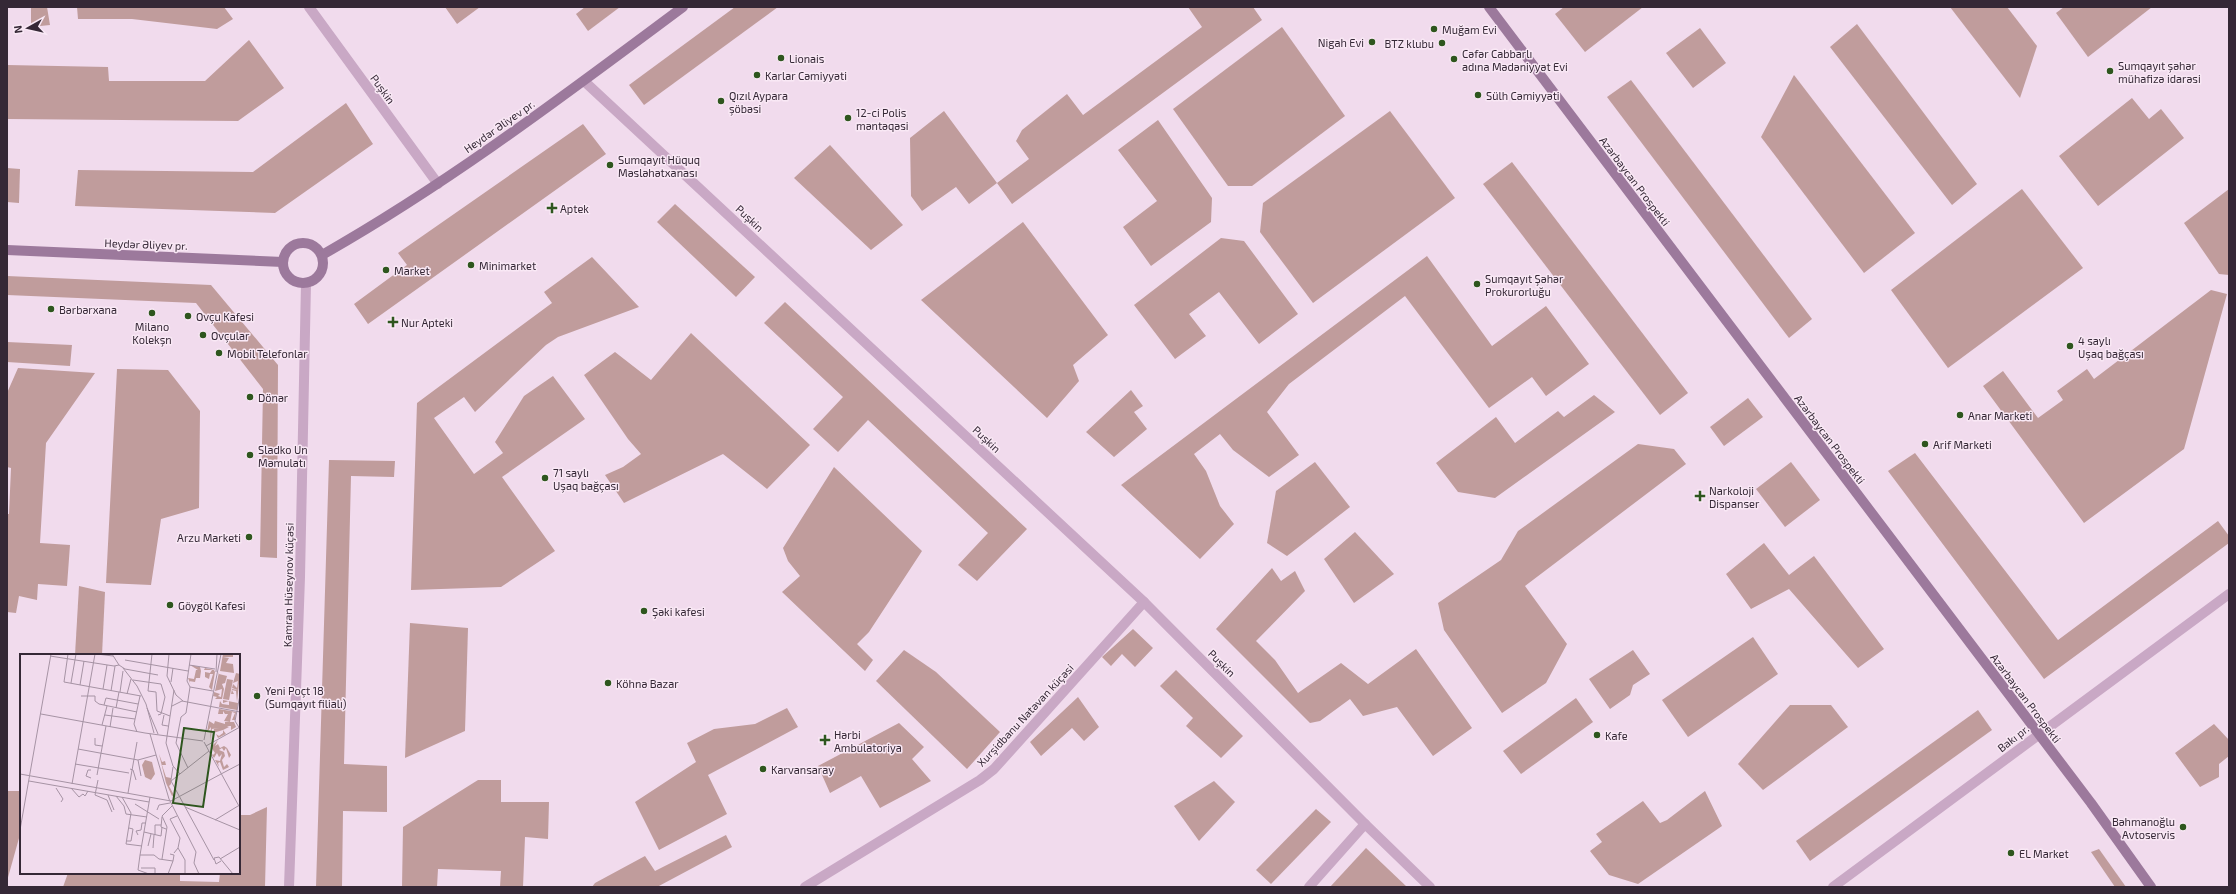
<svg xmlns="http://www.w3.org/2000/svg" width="2236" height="894" viewBox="0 0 2236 894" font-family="'Exo 2',sans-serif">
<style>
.green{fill:#c09c9c}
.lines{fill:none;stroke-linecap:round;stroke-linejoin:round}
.street{stroke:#c9a8c5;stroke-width:10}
.secondary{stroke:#9c799c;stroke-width:10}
.poi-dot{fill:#2e561e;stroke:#f9e8f5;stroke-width:1.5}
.labels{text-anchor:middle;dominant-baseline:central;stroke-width:3;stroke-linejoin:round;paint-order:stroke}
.poi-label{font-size:11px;fill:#352836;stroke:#f9e8f5;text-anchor:start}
.street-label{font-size:11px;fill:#352836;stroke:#f9e8f5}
.inset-road{fill:none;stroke:#a693a4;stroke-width:1}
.view{fill:#2e561e;fill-opacity:0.15;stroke:#2e561e;stroke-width:2}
.inset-edge{fill:none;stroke:#352836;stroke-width:2}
</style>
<rect width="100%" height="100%" fill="#f1dbed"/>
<!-- green -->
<g class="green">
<path d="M7,7h40l3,18 -19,2v-19z"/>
<path d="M77,7h147l9,12 -16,10 -85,-10h-54z"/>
<path d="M445,7h35l-23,17z"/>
<path d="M585,7h35l-32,24 -12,-17z"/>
<path d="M735,7h43l-134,98 -15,-20z"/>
<path d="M1188,7h65l9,13 -250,184 -15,-21 -28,21 -13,-17 -34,24 -11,-15 -1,-58 34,-27 53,72 32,-24 -13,-18 6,-11 45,-36 16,21 119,-88z"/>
<path d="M1564,7h79l-58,45 -30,-38z"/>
<path d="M1950,7h57l30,39 -17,52z"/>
<path d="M2064,7h88l-64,50 -32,-44z"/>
<path d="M1857,24l120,160 -25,21 -122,-158z"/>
<path d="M1282,27l63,89 -93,70h-24l-55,-77z"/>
<path d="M1700,28l26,35 -33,25 -27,-35z"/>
<path d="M249,40l35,48 -46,33 -231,-2v-54l101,2 1,14h96z"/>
<path d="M1794,75l121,158 -51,40 -103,-136z"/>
<path d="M1631,80l181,239 -23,19 -182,-241z"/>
<path d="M2132,98l17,21 12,-10 23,29 -86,68 -39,-50z"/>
<path d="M346,103l27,41 -98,69 -200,-7 3,-36 175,2z"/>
<path d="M1390,111l65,87 -142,105 -53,-71 3,-29z"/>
<path d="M1158,120l54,78 -1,24 -60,44 -28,-39 34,-26 -39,-51z"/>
<path d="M583,124l23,30 -238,170 -14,-20 53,-39 -9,-12z"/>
<path d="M830,145l73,80 -32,25 -77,-72z"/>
<path d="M1512,162l176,231 -28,22 -177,-231z"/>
<path d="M7,168l13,1 -1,34 -12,-1z"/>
<path d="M2022,189l61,79 -135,100 -57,-78z"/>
<path d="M2229,189v86l-10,-1 -35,-51z"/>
<path d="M675,204l80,73 -19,20 -79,-75z"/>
<path d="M1023,222l85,113 -35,30 6,16 -32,37 -126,-118z"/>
<path d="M1221,238l23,3 54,73 -39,30 -40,-52 -30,22 17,22 -31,23 -41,-54z"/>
<path d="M1427,256l65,90 54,-40 43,58 -43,32 -14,-19 -43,31 -84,-112 -116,88 -22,28 32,43 -30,22 -36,-27 -13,-16 -26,20 12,17 14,35 14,18 -34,35 -79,-74z"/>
<path d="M592,257l47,50 -81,30 -12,8 -71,67 -11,-15 -30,21 40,56 29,-21 -8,-11 29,-46 29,-20 32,43 -83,58 53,74 -54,36 -90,3 6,-187 135,-100 -8,-11z"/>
<path d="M7,276l204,9 67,80 -1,193 -17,-1 3,-168 -67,-86 -189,-8z"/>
<path d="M2211,290l16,4 -43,155 -100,74 -101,-137 20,-15 35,47 25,-18 -6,-9 30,-22 7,10z"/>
<path d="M785,302l242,227 -50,52 -19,-16 30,-32 -120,-113 -30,32 -25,-23 30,-32 -79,-74z"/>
<path d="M691,333l119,112 -43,44 -44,-35 -99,49 -19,-28 18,-8 18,-13 -13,-15 -44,-64 31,-23 36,28z"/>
<path d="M7,342l65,3 -2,21 -63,-4z"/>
<path d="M18,368l77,5 -49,70 -6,100 30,2 -3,41 -29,-2 -1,16 -18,-4 -3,17 -9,-1v-98h2l2,-46 -4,-1v-74z"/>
<path d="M117,369l51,1 32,41 -1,97 -38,11 -10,66 -45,-2z"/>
<path d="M1131,390l12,16 -9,6 13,17 -33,28 -28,-25z"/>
<path d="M1594,395l21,17 -120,86 -37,-6 -22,-29 60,-46 19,26 43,-32 6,6z"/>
<path d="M1748,398l15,19 -39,29 -14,-19z"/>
<path d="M1638,444l36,5 12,15 -161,122 42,58 -21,39 -44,30 -58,-83 -6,-27 63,-43 17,-29z"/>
<path d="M1915,453l143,187 160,-119 11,15v7l-185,136 -156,-208z"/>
<path d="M329,460l66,1 -1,16 -43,-1 -7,288 43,2v46l-44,-1 -1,76h-26z"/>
<path d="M1315,462l35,45 -63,49 -20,-13 9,-52z"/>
<path d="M1791,462l29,38 -35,27 -29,-38z"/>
<path d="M834,467l88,84 -53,81 -12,12 16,16 -8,11 -83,-79 18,-16 -12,-15 -5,-13z"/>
<path d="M1355,532l39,42 -40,29 -30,-44z"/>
<path d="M1764,543l25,32 25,-19 70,93 -26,19 -69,-79 -38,20 -25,-35z"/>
<path d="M1272,568l9,13 14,-10 10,20 -49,50 19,19 23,33 43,-30 27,21 48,-35 56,79 -39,28 -36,-49 -34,9 -13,-17 -30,22 -10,2 -94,-94z"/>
<path d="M79,586l26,6 -3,63h-27z"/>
<path d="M410,623l58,5 -3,103 -60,27z"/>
<path d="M1133,629l20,19 -18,19 -13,-13 -11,12 -9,-9z"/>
<path d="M1753,637l25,37 -90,63 -26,-37z"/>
<path d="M904,650l32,22 64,60 -33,37 -91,-88z"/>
<path d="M1633,650l17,24 -17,11 -3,10 -20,14 -21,-30z"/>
<path d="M1176,670l67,66 -22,22 -35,-32 7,-8 -33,-32z"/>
<path d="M1078,697l21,30 -15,14 -12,-13 -31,28 -11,-14z"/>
<path d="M1576,698l17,24 -72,52 -18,-23z"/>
<path d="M1790,705h41l17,22 -85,63 -25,-26z"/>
<path d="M787,708l11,19 -90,48 19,39 -68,36 -24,-48 61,-40 -9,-19 27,-14 41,-5z"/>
<path d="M1978,710l14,20 -182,131 -14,-20z"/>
<path d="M899,723l25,24 -12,12 19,22 -51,27 -19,-32 -31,17 -12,-27z"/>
<path d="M2214,724l15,16v16l-10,8v13l-19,10 -25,-34z"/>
<path d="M478,780h23v22h48l-1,37 -23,-2 -2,50h-23l1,-16 -63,-2 -1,18h-35l1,-60z"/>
<path d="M1214,781l21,21 -36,39 -25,-35z"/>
<path d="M7,791h14v40l-14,50z"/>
<path d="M1705,791l17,35 -84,58 -29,-9 -19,-24 12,-9 -6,-8 47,-33 17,22 7,-3z"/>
<path d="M267,807l-2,80h-202l5,-14h112v8l39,1 1,-9h19v-58h11z"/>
<path d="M1316,809l15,13 -60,62 -15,-14z"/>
<path d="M726,835l6,12 -75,40h-65l3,-4 50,-27 10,15z"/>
<path d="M1366,848l41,39h-77z"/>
<path d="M2099,849l27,38h-11l-24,-35z"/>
</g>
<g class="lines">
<!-- street -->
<g class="street">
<path d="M309,7l129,177"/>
<path d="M584,81l560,521 221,222 65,63"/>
<path d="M289,887l11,-310 6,-294"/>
<path d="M805,887l175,-107 14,-11 150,-167"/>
<path d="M1309,887l56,-63"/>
<path d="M1833,887l396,-293"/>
</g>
<!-- secondary -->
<g class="secondary">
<path d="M1489,7l602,796 60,84"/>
<circle cx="303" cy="263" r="20"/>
<path d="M7,250l276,12"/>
<path d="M322,255c127,-72 244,-161 361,-248"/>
</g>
</g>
<!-- markers -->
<g class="poi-dot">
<circle cx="1434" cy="29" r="4"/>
<circle cx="1372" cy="42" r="4"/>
<circle cx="1442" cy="43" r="4"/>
<circle cx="781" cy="58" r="4"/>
<circle cx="1454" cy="59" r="4"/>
<circle cx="2110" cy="71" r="4"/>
<circle cx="757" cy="75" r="4"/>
<circle cx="1478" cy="95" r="4"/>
<circle cx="721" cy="101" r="4"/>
<circle cx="848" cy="118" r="4"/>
<circle cx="610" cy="165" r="4"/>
<path d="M550 202h4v4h4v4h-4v4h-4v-4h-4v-4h4z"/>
<circle cx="471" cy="265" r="4"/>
<circle cx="386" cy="270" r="4"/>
<circle cx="1477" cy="284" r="4"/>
<circle cx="51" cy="309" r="4"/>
<circle cx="152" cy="313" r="4"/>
<circle cx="188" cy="316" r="4"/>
<path d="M391 316h4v4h4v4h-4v4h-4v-4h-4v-4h4z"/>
<circle cx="203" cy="335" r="4"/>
<circle cx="2070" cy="346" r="4"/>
<circle cx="219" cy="353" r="4"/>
<circle cx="250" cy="397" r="4"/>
<circle cx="1960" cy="415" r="4"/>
<circle cx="1925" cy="444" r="4"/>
<circle cx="250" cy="455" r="4"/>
<circle cx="545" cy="478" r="4"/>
<path d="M1698 490h4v4h4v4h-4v4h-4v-4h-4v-4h4z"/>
<circle cx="249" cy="537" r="4"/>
<circle cx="170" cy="605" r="4"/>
<circle cx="644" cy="611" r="4"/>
<circle cx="608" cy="683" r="4"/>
<circle cx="257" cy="696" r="4"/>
<circle cx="1597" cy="735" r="4"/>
<path d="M823 734h4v4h4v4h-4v4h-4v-4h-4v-4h4z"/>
<circle cx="763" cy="769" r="4"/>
<circle cx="2183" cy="827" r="4"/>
<circle cx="2011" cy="853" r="4"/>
</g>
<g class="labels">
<!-- poi labels -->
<g class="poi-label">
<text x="1442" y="29">Muğam Evi</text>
<text x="1364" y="42" text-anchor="end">Nigah Evi</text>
<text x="1434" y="43" text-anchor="end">BTZ klubu</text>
<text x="1462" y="53">Cəfər Cabbarlı<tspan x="1462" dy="13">adına Mədəniyyət Evi</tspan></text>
<text x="789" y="58">Lionais</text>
<text x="2118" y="65">Sumqayıt şəhər<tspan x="2118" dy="13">mühafizə idarəsi</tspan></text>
<text x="765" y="75">Karlar Cəmiyyəti</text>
<text x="729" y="95">Qızıl Aypara<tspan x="729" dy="13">şöbəsi</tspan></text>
<text x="1486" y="95">Sülh Cəmiyyəti</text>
<text x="856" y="112">12-ci Polis<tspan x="856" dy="13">məntəqəsi</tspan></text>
<text x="618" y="159">Sumqayıt Hüquq<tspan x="618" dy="13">Məsləhətxanası</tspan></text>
<text x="560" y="208">Aptek</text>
<text x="479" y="265">Minimarket</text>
<text x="394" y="270">Market</text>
<text x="1485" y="278">Sumqayıt Şəhər<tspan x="1485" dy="13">Prokurorluğu</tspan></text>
<text x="59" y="309">Bərbərxana</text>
<text x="196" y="316">Ovçu Kafesi</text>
<text x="401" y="322">Nur Apteki</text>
<text x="152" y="326" text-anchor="middle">Milano<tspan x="152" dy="13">Kolekşn</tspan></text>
<text x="211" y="335">Ovçular</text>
<text x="2078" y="340">4 saylı<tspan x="2078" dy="13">Uşaq bağçası</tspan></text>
<text x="227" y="353">Mobil Telefonlar</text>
<text x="258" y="397">Dönər</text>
<text x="1968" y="415">Anar Marketi</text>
<text x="1933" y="444">Arif Marketi</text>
<text x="258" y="449">Sladko Un<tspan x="258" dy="13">Məmulatı</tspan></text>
<text x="553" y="472">71 saylı<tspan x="553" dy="13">Uşaq bağçası</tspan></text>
<text x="1709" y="490">Narkoloji<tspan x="1709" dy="13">Dispanser</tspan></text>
<text x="241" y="537" text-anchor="end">Arzu Marketi</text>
<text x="178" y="605">Göygöl Kafesi</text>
<text x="652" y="611">Şəki kafesi</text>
<text x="616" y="683">Köhnə Bazar</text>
<text x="265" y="690">Yeni Poçt 18<tspan x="265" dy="13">(Sumqayıt filialı)</tspan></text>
<text x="834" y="734">Hərbi<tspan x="834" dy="13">Ambulatoriya</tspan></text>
<text x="1605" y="735">Kafe</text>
<text x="771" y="769">Karvansaray</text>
<text x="2175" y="821" text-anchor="end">Bəhmanoğlu<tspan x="2175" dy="13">Avtoservis</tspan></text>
<text x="2019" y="853">EL Market</text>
</g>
<!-- street labels -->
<g class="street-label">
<text transform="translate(383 89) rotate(54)">Puşkin</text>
<text transform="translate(499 126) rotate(-35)">Heydər Əliyev pr.</text>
<text transform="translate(1635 181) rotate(53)">Azərbaycan Prospekti</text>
<text transform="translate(750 218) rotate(43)">Puşkin</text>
<text transform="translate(146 244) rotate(2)">Heydər Əliyev pr.</text>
<text transform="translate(987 439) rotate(43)">Puşkin</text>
<text transform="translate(1830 439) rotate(53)">Azərbaycan Prospekti</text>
<text transform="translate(288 585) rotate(-89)">Kamran Hüseynov küçəsi</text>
<text transform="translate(1222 663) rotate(45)">Puşkin</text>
<text transform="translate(2026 698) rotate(53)">Azərbaycan Prospekti</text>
<text transform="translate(1025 715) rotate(-47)">Xurşidbanu Natəvan küçəsi</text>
<text transform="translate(2013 738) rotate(-38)">Bakı pr.</text>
</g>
</g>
<!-- overview -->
<g transform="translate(20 654)">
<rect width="220" height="220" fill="#f1dbed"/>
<path d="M203,0h10v3h-10l6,1 -3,5 7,1 1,9 -14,-2zM170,11l10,2 1,4 -1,7h-4l-1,4 -6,-1 2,4 -3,-7 6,1 2,-9h2zM185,14l9,2 1,2 -3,18 -3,-3 4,-13h-3l-1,5 -4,-2v-5l5,1 2,-3h-8zM199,18v2l8,2 -2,7 -3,1 2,5 -2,10h-7l2,-2 -4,-1 1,-4 6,2 -2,2 3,1 1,-8 -7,2zM216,19l4,1 -3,28 -1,-11 -4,-1 2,4h-3l1,-5 6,1 -6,-2 1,-4 4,4 1,-7 -5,2zM207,25l6,1 -4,20 -6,-1zM203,46l15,3 -1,7 -18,-3 1,-6 2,3 7,1v-4l-6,2zM199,55l17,3 -1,8h-3l3,-7 -3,-1 -2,10 -6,-1 4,-7h-3l-2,-3v3h-5zM189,67l5,3 1,-3 10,3v-2h9l2,5 -5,3v-4h-4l2,1 -6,3 3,4 -8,4 -2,-4 3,2 4,-3v-3l-10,3 1,-4 5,-1 -7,1 -2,12 1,-14 -4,5zM198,86l-3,6 3,-2 2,4 4,-2 3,2 4,7 -2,3 -3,-10 -2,3 -2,-3 -3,2 5,2 1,4 -3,4 2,7 3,-3 2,3 -6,3 -3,-8 -2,1 1,4 -4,-7 5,1 2,-7 -3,3 -2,-4 -3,5 -4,-6 3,3 2,-2 -4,-6zM139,100l3,8 3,-1 1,4h-4l4,12 5,1v6l-2,2 5,9 -2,1 -6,-13zM125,106l7,2 3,12 -4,6 -6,-3 -3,-12z" fill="#c09c9c"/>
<path class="inset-road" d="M48,0l-4,28 77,14M77,0l16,2M92,0l7,11M132,0l-4,37 8,1 1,19 13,5M149,0l-2,22 9,19 7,6M30,2l64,10 5,-1 6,4 33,6M105,6l63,11M169,11l26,4M103,14l14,18 9,18 8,29M196,18l1,-18M113,26l28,4 4,13 -4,17 -3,1M151,28l2,-14M51,29l5,-29M60,31l4,-24M170,33l23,4M83,35l4,-24M154,36l-8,53 7,23 7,8M91,37l4,-25M100,38l3,-21M107,40l4,-15M220,41l-5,26 5,8M61,42h14v5l4,3 38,8M84,51l2,-7 32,6M152,52l10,-5 58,11M96,54l3,-16M127,54l11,26M21,60l104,19 58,8M85,61l30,4M144,61l-2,10 6,1M82,71l5,-19M90,73l3,-19M117,78l-3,-8 6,-28M130,80l19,65M75,84v7l7,1M184,86l17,-86M184,88l36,66M186,92l34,-19M58,95l60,11 18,-5M118,106l3,16M55,110l54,9M168,114l-12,-25 5,-26 5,-4 4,-26 -3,-6 4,-27M110,115l3,1 3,10M0,120l151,27 50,-27M201,120l19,-10M77,121l9,-49M71,124l-5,-2 2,-6h3M78,126l-3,15 12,5 5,12M151,126l2,-13M9,127l120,21M151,127l43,79M151,127l38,-30M52,130l23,-130M36,134l7,11 -2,3M51,134l8,9 4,-3 2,2 3,-5M108,139l9,-51M88,141l6,15M96,142l8,10 2,8 21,3M102,143l9,16 -5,31 16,2M130,143l-10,58h14l5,4 14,2 1,-6 -4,-1M149,145l27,53 -2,11 5,11M115,150l24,15M165,153l55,23M137,156l2,-5 11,-2M157,162l-7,3 10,19 -2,10M142,163l-1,10 5,2M195,166l23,-14M0,176l31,-176M124,178l17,4 1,-9M118,181l-2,-4 5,-1 1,-7h4M135,181v-10h6M107,187h4l2,-12 -4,-1M128,192l3,-12M133,194l1,-13M154,199l4,-5 7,12v14M120,201l-2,15 11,4M142,205l5,-32 -5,-11 10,-10M200,205l20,-12M201,207l-5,3 -2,-6 5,-1 14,17M121,214h14v6M148,220l5,-13"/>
<path class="view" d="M164,74l30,4 -11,75 -30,-4z"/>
<rect width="220" height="220" class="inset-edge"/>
</g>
<!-- border -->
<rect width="2236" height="894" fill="none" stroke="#352836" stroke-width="16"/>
<!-- north arrow -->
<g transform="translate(28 28) rotate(262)" stroke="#f9e8f5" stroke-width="3" paint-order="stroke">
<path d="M0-3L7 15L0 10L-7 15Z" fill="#352836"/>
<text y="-6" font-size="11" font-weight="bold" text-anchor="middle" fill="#352836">N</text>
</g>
</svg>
